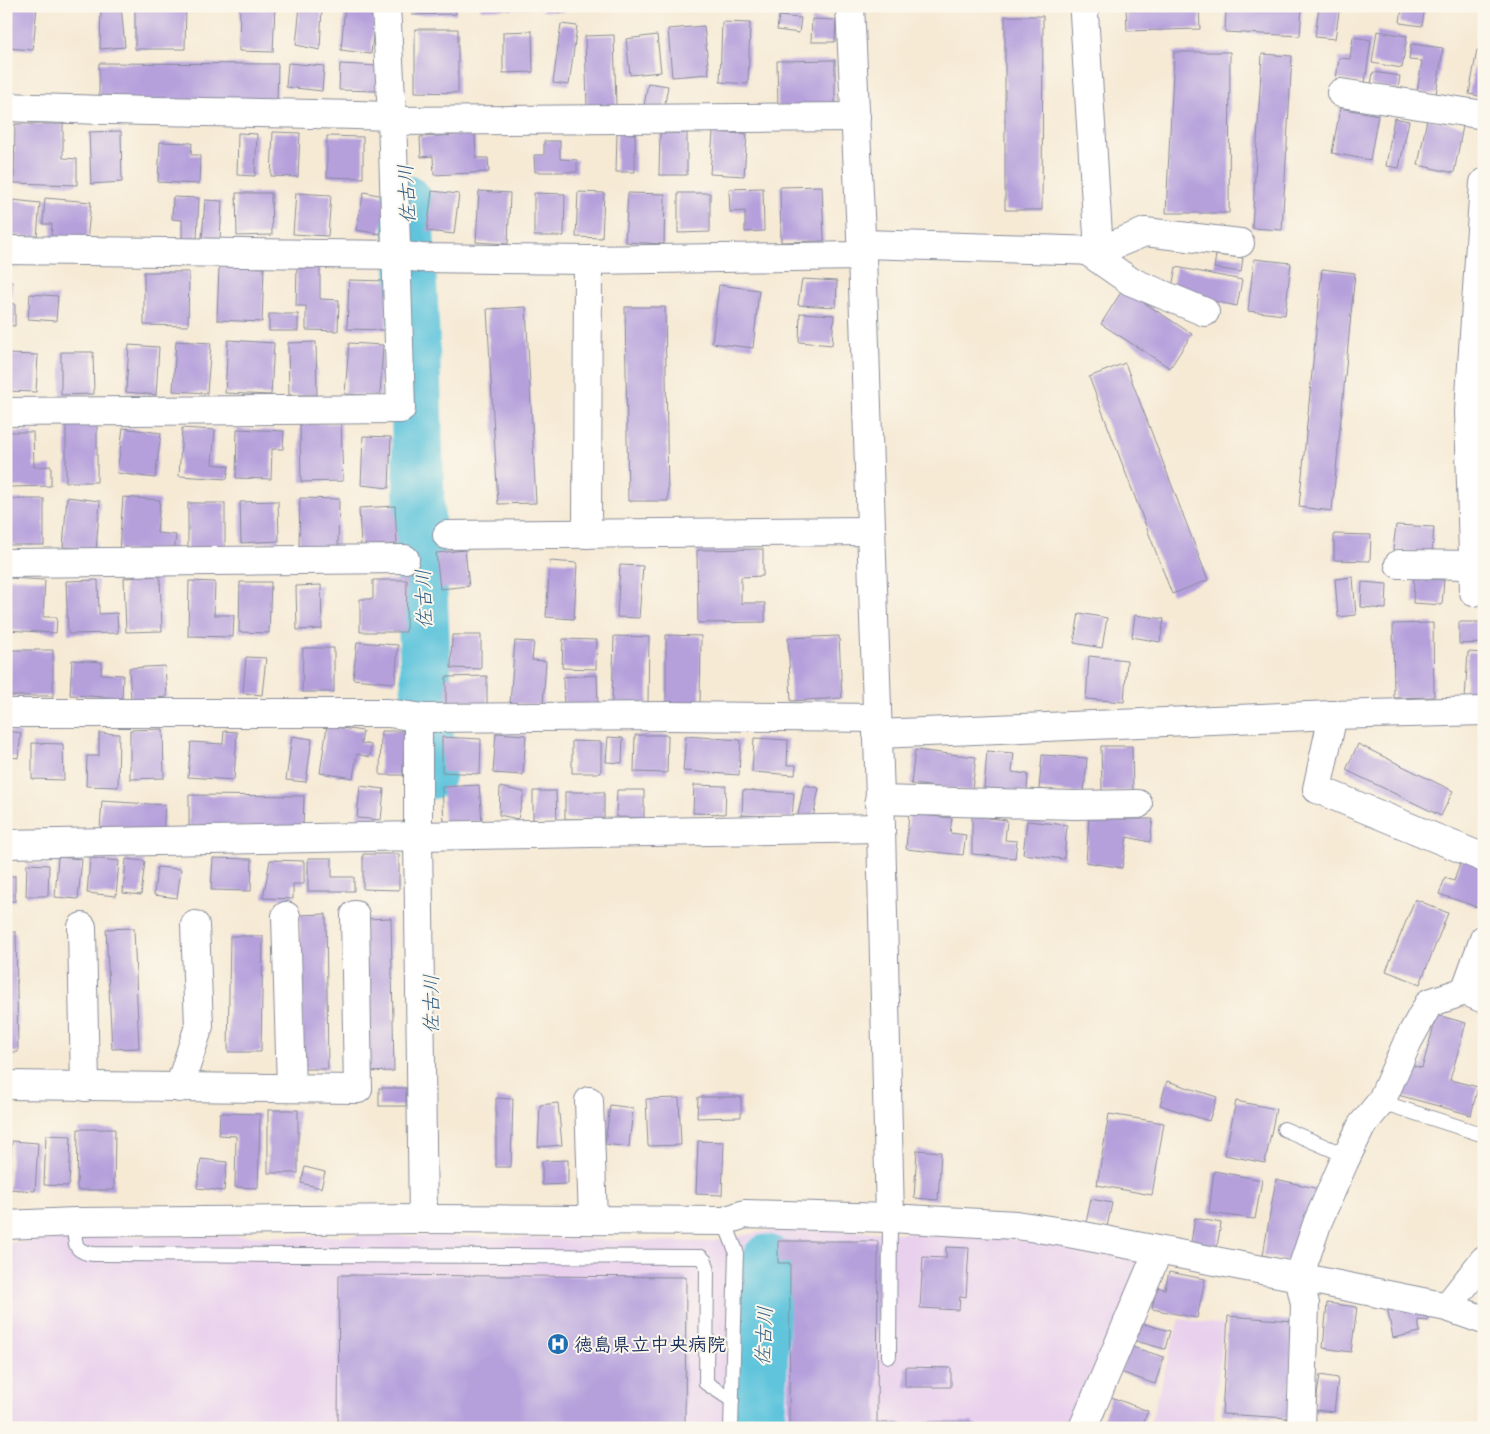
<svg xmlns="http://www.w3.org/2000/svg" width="1490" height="1434" viewBox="0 0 1490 1434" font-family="Sriracha,'Klee One',sans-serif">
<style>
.built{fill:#e9d1ed}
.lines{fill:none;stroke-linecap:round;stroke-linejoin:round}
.river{stroke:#5fc4dc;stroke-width:51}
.building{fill:#b6a0dc}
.service-casing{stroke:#888c9a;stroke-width:16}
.minor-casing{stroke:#888c9a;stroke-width:30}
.tertiary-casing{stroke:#888c9a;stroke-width:30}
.service{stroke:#fff;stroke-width:14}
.minor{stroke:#fff;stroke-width:28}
.tertiary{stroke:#fff;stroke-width:28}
.labels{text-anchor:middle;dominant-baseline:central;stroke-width:4;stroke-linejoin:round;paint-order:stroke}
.poi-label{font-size:19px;font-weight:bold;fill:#1b2f5e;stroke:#fbf7ec;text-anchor:start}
.water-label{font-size:20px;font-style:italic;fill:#2f5c84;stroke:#fbf7ec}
</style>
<rect width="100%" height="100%" fill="#fbf7ec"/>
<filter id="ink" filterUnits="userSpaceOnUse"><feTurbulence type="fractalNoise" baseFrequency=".02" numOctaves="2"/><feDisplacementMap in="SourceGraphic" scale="10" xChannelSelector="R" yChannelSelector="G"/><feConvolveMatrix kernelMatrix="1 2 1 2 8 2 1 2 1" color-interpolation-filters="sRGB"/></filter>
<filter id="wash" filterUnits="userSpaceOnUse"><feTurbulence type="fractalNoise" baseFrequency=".0096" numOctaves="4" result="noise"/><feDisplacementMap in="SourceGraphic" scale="20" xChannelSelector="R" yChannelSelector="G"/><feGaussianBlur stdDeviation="1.12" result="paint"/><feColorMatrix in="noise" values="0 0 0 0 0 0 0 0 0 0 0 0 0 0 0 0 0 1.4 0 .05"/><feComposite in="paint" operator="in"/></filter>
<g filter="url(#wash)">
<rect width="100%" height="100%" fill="#f6ead5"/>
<!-- built -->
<g class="built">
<path d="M779,1229l214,7 152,24 -69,168h-1070v-185l85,-7h344l272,6z"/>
<path d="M1179,1319l44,6 -9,96 79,6 -1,1h-143z"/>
</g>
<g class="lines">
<!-- river -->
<g class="river">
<path d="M407,201l7,131 7,235 9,207"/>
<path d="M760,1412l7,-152"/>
</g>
</g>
<g id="blocks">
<!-- building -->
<g class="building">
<path d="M6,6h31l-4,44 -27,-2z"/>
<path d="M101,6h20l4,41 -25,2z"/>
<path d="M135,6h51l-1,43h-50z"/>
<path d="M240,6h35l-2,46 -34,-1z"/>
<path d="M300,6h22l-2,44 -24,-5z"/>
<path d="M345,6h31l-5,48 -30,-4z"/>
<path d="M412,6h44v8l-44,1z"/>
<path d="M480,6h50v2l-49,2z"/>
<path d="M542,6h23l-1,6 -22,-1z"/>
<path d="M1126,6h73l1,23 -73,2z"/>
<path d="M1251,6h51l-2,30 -75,-4 1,-22 24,1z"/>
<path d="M1319,6h21l-5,33 -20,-2z"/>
<path d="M1402,6h23l-3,20 -22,-3z"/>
<path d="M779,16l22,2 -2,15 -22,-3z"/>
<path d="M1005,16h38l-1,194h-37z"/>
<path d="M812,19l24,1 -1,22h-24z"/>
<path d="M722,22l28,1 -2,61 -28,-2z"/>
<path d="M561,24l16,2 -8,59 -16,-2z"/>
<path d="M704,26l5,48 -37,3 -4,-48z"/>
<path d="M415,29h43v64l-43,-1z"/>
<path d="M532,31l1,41 -30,1v-41z"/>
<path d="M1377,31l30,5 -5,32 -30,-5z"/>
<path d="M614,35l2,70 -29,1 -2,-70z"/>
<path d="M657,35l4,37 -31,3 -4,-36z"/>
<path d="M1353,37l18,3 -6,43 -29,-4 3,-21 11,1z"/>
<path d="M1411,44l32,4 -7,46 -19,-2 5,-31 -13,-1z"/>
<path d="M1477,50l7,1v46l-15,-3z"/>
<path d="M1174,52h56l-1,161h-63z"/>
<path d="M1262,54l30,2 -10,174 -30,-2z"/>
<path d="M835,60v46l-57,1 -1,-46z"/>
<path d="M99,63l179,1 -1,38 -178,-2z"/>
<path d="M288,63l36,3 -2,25 -36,-4z"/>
<path d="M340,64l39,2 -2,25 -38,-1z"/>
<path d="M1373,72l27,4 -2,13 -27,-4z"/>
<path d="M648,83l20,3 -4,23 -20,-3z"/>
<path d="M1340,108l38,7 -8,45 -38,-7z"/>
<path d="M1394,118l15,3 -10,47 -13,-2z"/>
<path d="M1427,119l36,7 -9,47 -36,-8z"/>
<path d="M15,124h48v34l14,1v26l-63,-2z"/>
<path d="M121,131l1,51 -31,2 -2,-52z"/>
<path d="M273,132l27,1 -2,44 -27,-1z"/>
<path d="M713,132l34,2 -3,42 -34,-2z"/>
<path d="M238,133l19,1 -2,42 -18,-1z"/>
<path d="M617,133l18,1v38h-19z"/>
<path d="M660,133h27v42h-28z"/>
<path d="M475,134l1,24h12l1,14 -55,3 -1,-19 -12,1 -1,-20z"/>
<path d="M327,136l36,1v41l-36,-1z"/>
<path d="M544,141h16v18l17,1v12h-42l-1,-17h10z"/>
<path d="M160,142l32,1 -1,12h9l-1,29 -41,-2z"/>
<path d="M822,186l2,55 -43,1 -1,-55z"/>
<path d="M763,188l1,43 -19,1v-21l-15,1 -1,-23z"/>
<path d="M432,191l27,3 -5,40 -27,-3z"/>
<path d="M479,191l31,2 -2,51 -32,-2z"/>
<path d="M364,192l24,5 -8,37 -24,-4z"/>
<path d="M578,192l26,1 -2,45 -26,-1z"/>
<path d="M236,193h35l1,42 -35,1z"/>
<path d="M296,193l35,2 -3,41 -35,-2z"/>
<path d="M534,193l31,1 -1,42h-30z"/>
<path d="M628,193l37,1 -1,50 -39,-2z"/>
<path d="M678,193h32v39l-32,1z"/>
<path d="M173,197l26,1 -2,40h-15v-18l-10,-1z"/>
<path d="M45,198l46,4 -4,39 -36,-3 1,-14h-9z"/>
<path d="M13,200l27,3 -3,34 -27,-2z"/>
<path d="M205,200l17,1 -2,39 -18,-1z"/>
<path d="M1216,255l27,3 -2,14 -27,-4z"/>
<path d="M1254,259l37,4 -6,52 -37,-4z"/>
<path d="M219,266l45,2 -2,54 -45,-2z"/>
<path d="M1176,267l66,13 -5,26 -66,-14z"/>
<path d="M297,268h23v31l19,1 -1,31 -32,-1v-24h-10z"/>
<path d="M1322,269l33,4 -23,238 -33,-4z"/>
<path d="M144,272h45l-1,54 -44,-1z"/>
<path d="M802,279l35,2 -1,26 -38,-2z"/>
<path d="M349,280l39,1 -2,49 -39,-1z"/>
<path d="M6,282h6l-1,15h-5z"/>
<path d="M719,285l40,5 -6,58 -41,-5z"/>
<path d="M1123,289l69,45 -22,34 -69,-44z"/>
<path d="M30,294l28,2 -2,25 -28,-2z"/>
<path d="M6,303l9,1v22l-9,-1z"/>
<path d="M526,307l10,196 -38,1 -11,-195z"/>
<path d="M625,307h40l3,194h-40z"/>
<path d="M800,313l34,2 -2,30 -33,-3z"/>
<rect x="269" y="314" width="29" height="17"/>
<path d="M228,340l46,3 -3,52 -46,-2z"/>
<path d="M176,341l35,2 -4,50 -34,-2z"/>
<path d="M316,342l1,53h-28l-1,-52z"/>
<path d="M349,343l34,2 -3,51 -35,-2z"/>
<path d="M129,345l30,2 -3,48 -30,-3z"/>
<path d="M61,352h32l1,42 -33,1z"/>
<path d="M6,354l32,1 -2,37 -30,-1z"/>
<path d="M1125,363l83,217 -36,14 -83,-217z"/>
<path d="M341,423l2,58 -42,1 -1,-58z"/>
<path d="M97,425v57h-31v-56z"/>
<path d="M123,428l38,5 -6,45 -38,-5z"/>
<path d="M182,428l33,2 -3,34 17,2 -2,13 -48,-3z"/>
<path d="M237,429l47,2 -1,18h-11l-1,30 -35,-1z"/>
<path d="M7,432h26l1,35 17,-1v20l-43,1z"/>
<path d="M363,436l28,1 -2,51 -28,-3z"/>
<path d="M67,497l33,4 -4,49 -33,-3z"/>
<path d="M123,497l37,3 -3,33 19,2 -2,19 -55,-4z"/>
<path d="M300,498l39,1 -1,49 -39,-1z"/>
<rect x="6" y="499" width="38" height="46"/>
<path d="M278,501l1,40 -38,2 -1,-41z"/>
<rect x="188" y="503" width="37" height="47"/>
<path d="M395,506l2,38 -36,2 -2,-38z"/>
<path d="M1396,525l38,2 -2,26 -39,-3z"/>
<path d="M1334,534l37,1 -1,26 -36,-1z"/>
<path d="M763,549v27l-22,1v26h24v19l-67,1 -1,-73z"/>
<path d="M465,550l4,36 -29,3 -4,-36z"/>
<path d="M550,561l27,2 -3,56 -28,-2z"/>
<path d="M620,565l23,1 -4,52 -22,-1z"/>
<path d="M160,576l2,55 -36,1 -2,-54z"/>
<path d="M1353,577l3,38 -18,2 -3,-38z"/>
<path d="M8,578l37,2 -2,37h14l-1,16 -50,-3z"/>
<path d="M1414,578l30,2 -2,25 -29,-2z"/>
<path d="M98,580l1,34 18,-1 1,20 -50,1 -2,-53z"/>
<path d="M373,580h34l-1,52h-46v-33h13z"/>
<path d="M189,581l26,1 -1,33h20l-1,22 -45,-1z"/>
<path d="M240,582h31l-2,51 -30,-1z"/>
<path d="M1362,582l25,2 -1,25 -25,-2z"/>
<path d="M321,585l1,44 -25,1 -1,-44z"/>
<path d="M1079,613l28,5 -5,30 -28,-5z"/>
<path d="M1135,615l29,4 -4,23 -28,-5z"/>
<path d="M1459,622h25v21l-25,1z"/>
<path d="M1433,623l1,74 -40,1 -1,-74z"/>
<path d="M452,635h29v34l-30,-1z"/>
<path d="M666,635l35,1 -1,68h-34z"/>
<path d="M614,636l35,1 -1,66h-36z"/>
<path d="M839,636l3,62 -51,3 -3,-63z"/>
<path d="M563,639l34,1 -1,29 -34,-1z"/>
<path d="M515,641l19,1 -2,18 14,1 -3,44 -33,-2z"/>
<path d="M357,642l41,3 -3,38 -42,-4z"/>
<path d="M303,648h31v44h-32z"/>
<path d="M11,650h42v46h-43z"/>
<path d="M1468,652l16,1v47l-19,-1z"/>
<path d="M1089,656l38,4 -3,42 -38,-3z"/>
<path d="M246,657l20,1 -4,37 -19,-2z"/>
<path d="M72,660l30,2 -1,12 22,1 -1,23 -52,-3z"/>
<path d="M165,666l2,31 -36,3 -2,-32z"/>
<path d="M597,675l1,31 -34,1 -1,-30z"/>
<path d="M487,676v28l-41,1v-28z"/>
<path d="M327,726l36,5 -2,12 10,2 -1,12 -13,-3 -4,24 -33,-5z"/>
<path d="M163,729l1,49 -34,1v-49z"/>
<path d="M6,731l15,2 -3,25 -12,-2z"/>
<path d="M224,731l13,1 -3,48 -46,-3 3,-35 32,2z"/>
<path d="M381,731h23l-1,44h-23z"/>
<path d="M99,733l20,1 -1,53 -32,-1 1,-30h12z"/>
<path d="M496,733l30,2 -3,40 -30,-2z"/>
<path d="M635,735h33l-1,38 -33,-1z"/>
<path d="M292,736l20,3 -6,43 -20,-2z"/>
<path d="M686,736l55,4 -2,35 -56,-4z"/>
<path d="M442,737l39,2 -1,35 -38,-2z"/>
<path d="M608,737l15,1 -1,25 -16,-1z"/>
<path d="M754,738l34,2 -1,25h9l-1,10 -43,-3z"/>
<path d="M572,741l29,1v31h-29z"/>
<path d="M32,743l31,1 1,36 -32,-1z"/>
<path d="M1358,744l95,47 -12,25 -95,-46z"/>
<path d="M1101,746h31l1,45h-31z"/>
<path d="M915,750l61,7 -4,34 -61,-7z"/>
<path d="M987,751l27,2 -2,19 16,2 -1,18 -43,-4z"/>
<path d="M1042,755l45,3 -3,35 -45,-4z"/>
<path d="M479,785l3,36 -38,2 -2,-36z"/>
<path d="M694,785l32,1 -1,28 -32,-1z"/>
<path d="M804,785l15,3 -6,30 -15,-3z"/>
<path d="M360,786l24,3 -3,31 -24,-2z"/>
<path d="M500,787l24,5 -6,27 -19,-4z"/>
<path d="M617,790h27v28l-28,-1z"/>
<path d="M743,790l51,3 -2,25 -50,-3z"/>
<path d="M533,791h23l1,32h-24z"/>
<rect x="565" y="792" width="39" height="27"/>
<path d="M189,795l115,1 -1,32 -114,-2z"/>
<path d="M102,801l63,4 -2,28 -63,-4z"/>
<path d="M909,814l43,4 -2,15 16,2 -3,20 -57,-6z"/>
<path d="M972,816l35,4 -2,20 12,1 -2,17 -43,-4z"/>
<path d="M1089,819h64l-3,23 -23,-5 -5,31 -36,-6z"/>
<path d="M1027,821l40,4 -3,34 -41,-5z"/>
<path d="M363,854h36v36l-36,-1z"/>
<path d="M58,857l24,2 -4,40 -23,-2z"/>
<path d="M90,858l29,3 -3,35 -29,-3z"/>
<path d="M213,858l39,1 -1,32 -40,-1z"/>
<path d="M308,858h24v19h22v14h-46z"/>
<path d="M1462,858l22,8v21l-7,20 -38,-13 6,-16 9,3z"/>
<path d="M126,859l19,2 -4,34 -18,-2z"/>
<path d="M270,860l34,1v23h-11v15l-30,-1z"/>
<path d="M27,864l22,1 -1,31h-22z"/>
<path d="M157,867l24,2 -4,29 -23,-3z"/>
<rect x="6" y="876" width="9" height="25"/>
<path d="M1415,899l33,14 -28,71 -34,-13z"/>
<path d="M326,914l2,155h-25l-3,-154z"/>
<path d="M391,918l3,153 -28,1 -2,-153z"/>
<path d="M134,928l5,120 -27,1 -6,-120z"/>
<path d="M6,932h10l2,120h-12z"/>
<path d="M230,936h33l-2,116h-33z"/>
<path d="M1437,1015l29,8 -16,57 28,7 -7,28 -73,-20 8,-31 16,4z"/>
<path d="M1167,1081l50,16 -8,24 -49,-16z"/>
<rect x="379" y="1088" width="27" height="18"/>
<path d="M698,1097h43v20l-44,1z"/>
<path d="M496,1098l17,1 -2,68h-15z"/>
<path d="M679,1098l2,47 -33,1 -2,-47z"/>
<path d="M1236,1101l40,8 -11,54 -40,-8z"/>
<path d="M558,1103l4,42 -24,2 2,-42z"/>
<path d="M610,1105l23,3 -4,39 -24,-3z"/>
<rect x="268" y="1110" width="30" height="63"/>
<path d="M220,1113l40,1 -2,74 -23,-1 1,-51 -17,-1z"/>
<path d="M1109,1114l55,9 -12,72 -55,-10z"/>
<path d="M78,1129h37l-1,61h-37z"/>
<path d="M46,1135l25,1 -2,50 -25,-1z"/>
<path d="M12,1141l26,2 -3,48 -26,-2z"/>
<path d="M698,1141l26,1 -2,53 -26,-1z"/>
<path d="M917,1150l24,2 -3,48 -24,-2z"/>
<path d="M201,1159l26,3 -3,29 -27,-3z"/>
<path d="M568,1160v24l-26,1v-24z"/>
<path d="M305,1167l20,5 -4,16 -20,-5z"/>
<path d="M1214,1171l48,9 -7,39 -46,-6z"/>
<path d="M1276,1179l47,11 -28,73 -32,-8z"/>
<path d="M1091,1199l21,4 -5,24 -21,-4z"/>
<path d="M1195,1218l26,5 -4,24 -26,-5z"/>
<path d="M778,1241h100l-1,182h25v5h-113l1,-165h-12z"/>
<path d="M946,1247l23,1 -3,49 -6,-1 -1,14 -39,-2 3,-51 23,1z"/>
<path d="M1169,1272l36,7 -8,39 -45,-9 4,-22 9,2z"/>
<path d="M339,1275l347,2 -1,151h-366v-2h19z"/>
<path d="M1386,1301l44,11 -2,9 -10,-1 2,12 -27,6z"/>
<path d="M1327,1303l30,4 -6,45 -28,-4z"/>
<path d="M1228,1316l66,5 -6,97 -66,-4z"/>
<path d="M1137,1322l33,9 -5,18 -33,-9z"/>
<path d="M1129,1346l35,11 -9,27 -35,-12z"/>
<path d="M905,1367l46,1v19h-46z"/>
<path d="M1320,1375l18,3 -4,34 -19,-2z"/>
<path d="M1111,1397l37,14 -7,17h-37l-4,-2z"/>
<rect x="925" y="1422" width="49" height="6"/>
</g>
</g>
</g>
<g filter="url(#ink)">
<use href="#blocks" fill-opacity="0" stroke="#888c9a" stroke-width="1"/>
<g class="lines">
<!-- service casing -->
<g class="service-casing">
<g id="service">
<path d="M1381,1102l103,33"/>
<path d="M1284,1129l63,27"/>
<path d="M724,1221l12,30 -5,177"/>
<path d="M75,1222c0,18 -4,30 19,32l607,3 4,4 2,6 -1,116 26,17"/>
<path d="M889,1356l1,-138"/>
</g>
</g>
<!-- minor casing -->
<g class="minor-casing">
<g id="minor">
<path d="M386,6l6,110"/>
<path d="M850,6l12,250 19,572 9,390"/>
<path d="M1341,93l143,22"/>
<path d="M6,107c129,5 258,5 386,9l9,293 -395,3"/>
<path d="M393,121l463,-4"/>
<path d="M862,244l237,7 -15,-237"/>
<path d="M6,250l391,5 24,3 167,2 274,-4"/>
<path d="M1087,251l43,30 75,31"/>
<path d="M1099,251l46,-19 95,11"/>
<path d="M587,534l1,-274"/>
<path d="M447,535l423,-4"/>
<path d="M6,563l399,-4"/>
<path d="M1399,564l74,1"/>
<path d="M1474,592l-5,-181 15,-228"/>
<path d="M6,713h382l37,5 244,-2 208,2"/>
<path d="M1333,715l-16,74 167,69"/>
<path d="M418,718v118l463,-8"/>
<path d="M877,734l456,-19 151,-4"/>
<path d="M879,800l195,5 64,-1"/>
<path d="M6,844l412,-8 5,383"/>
<path d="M286,916l5,172"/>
<path d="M82,927l3,160"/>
<path d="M1484,939l-19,52 19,8"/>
<path d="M1465,991l-36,12 -21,38 -27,61 -19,23 -18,37 -26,59 -19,56 148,30 37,13"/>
<path d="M6,1085l352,4 -3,-174"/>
<path d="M179,1088l20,-62 -4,-101"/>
<path d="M589,1101l4,119"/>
<path d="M724,1221l21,-7 145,4 126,7 47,7 236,45 6,27 -4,124"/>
<path d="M1447,1307l37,-47"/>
<path d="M1083,1428l75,-177"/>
</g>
</g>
<!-- tertiary casing -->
<g class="tertiary-casing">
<path id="tertiary" d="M6,1225l69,-3 348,-3 301,2"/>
</g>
<!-- service -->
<use href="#service" class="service"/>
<!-- minor -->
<use href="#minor" class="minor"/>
<!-- tertiary -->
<use href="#tertiary" class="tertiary"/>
</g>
</g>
<!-- icons -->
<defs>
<g id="hospital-disc" transform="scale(1.125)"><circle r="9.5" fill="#1f6fb2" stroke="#fbf7ec"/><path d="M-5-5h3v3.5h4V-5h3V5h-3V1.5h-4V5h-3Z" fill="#fff"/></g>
</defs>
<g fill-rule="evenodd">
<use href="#hospital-disc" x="558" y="1344"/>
</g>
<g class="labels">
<!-- poi labels -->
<g class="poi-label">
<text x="574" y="1344">徳島県立中央病院</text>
</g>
<!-- water labels -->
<g class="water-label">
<text transform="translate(407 194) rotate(-93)">佐古川</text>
<text transform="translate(424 599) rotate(-92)">佐古川</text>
<text transform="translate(431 1004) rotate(-90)">佐古川</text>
<text transform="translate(764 1336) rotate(-87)">佐古川</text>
</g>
</g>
<!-- margin -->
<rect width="1490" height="1434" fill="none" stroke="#fbf7ec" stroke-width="25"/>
</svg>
